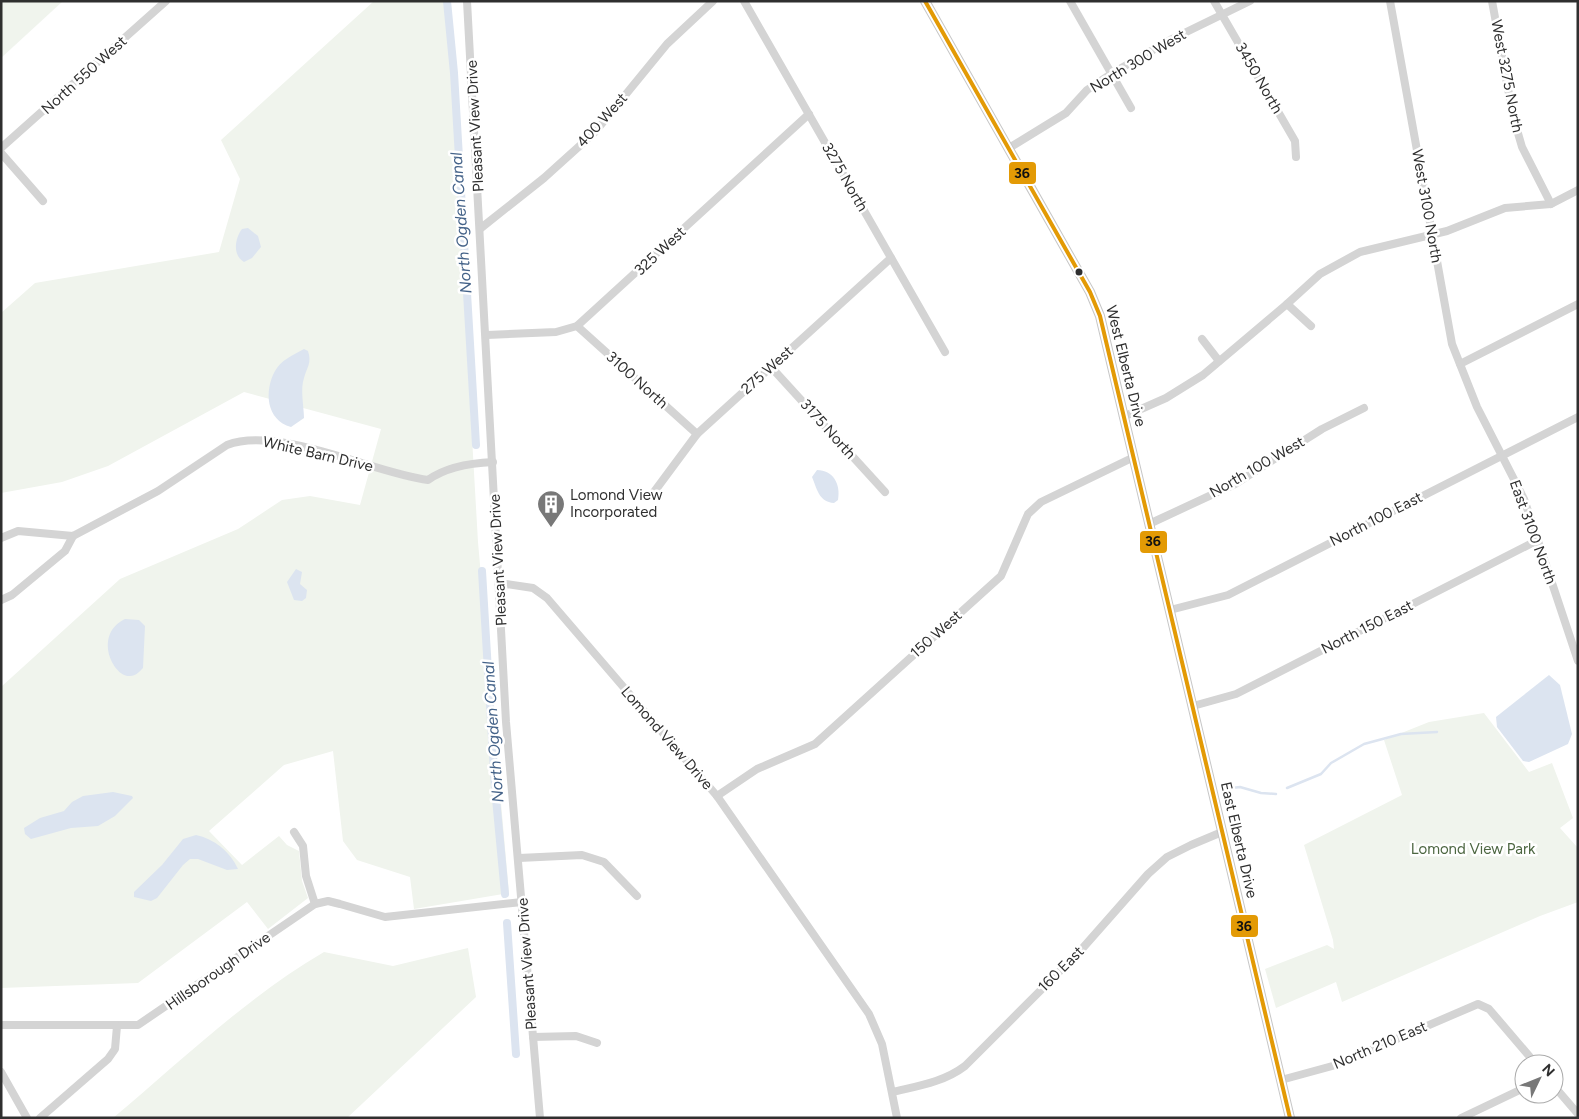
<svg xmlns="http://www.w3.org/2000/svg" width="1579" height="1119" viewBox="0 0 1579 1119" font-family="Figtree,sans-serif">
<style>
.green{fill:#f0f4ed}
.water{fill:#dce4f0}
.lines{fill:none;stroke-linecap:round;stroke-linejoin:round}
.stream{stroke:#dce4f0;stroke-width:2.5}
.canal{stroke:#dce4f0;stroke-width:8}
.minor{stroke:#d4d4d4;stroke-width:8}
.major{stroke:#c7c7c7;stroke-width:10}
.bus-1-casing{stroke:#fff;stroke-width:8}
.bus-1{stroke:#e39a05;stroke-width:4}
.bus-dot{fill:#2f2f2f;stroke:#fff;stroke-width:2}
.labels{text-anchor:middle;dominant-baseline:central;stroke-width:5;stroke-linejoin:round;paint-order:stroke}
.street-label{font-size:15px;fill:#2f2f2f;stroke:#fff}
.poi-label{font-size:15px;fill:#2f2f2f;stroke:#fff;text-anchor:start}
.park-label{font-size:15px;fill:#4c6641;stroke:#fff}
.water-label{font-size:16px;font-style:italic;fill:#456389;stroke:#fff}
.line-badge{stroke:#fff;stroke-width:2}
.pale-badge-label{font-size:14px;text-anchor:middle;font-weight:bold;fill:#111}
</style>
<rect width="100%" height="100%" fill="#fff"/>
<!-- green -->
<g class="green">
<path d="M1,1h62l-62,57z"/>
<path d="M374,1h73l31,541 31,351 -95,16 -4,-32 -53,-17 -14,-19 -10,-90 -49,14 -75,66 33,34 37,-29 8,9 12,6 3,30 6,17 -40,31 -21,-27 -109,81 -137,5v-301l119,-108 118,-50 44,-29 28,-4 50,9 21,-76 -137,-37 -136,74 -46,16 -61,11v-180l34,-30 184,-31 21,-73 -19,-39z"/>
<path d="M1484,713l45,59 23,-9 21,55 -13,10 18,20v54l-38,14 -198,86 -6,-20 -60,26 -11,-39 62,-24 7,4 -1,-9 -29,-95 98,-50 -18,-55 45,-18z"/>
<path d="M468,948l8,49 -129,121h-234c68,-57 134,-121 211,-166l69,14z"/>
</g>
<!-- water -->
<g class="water">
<path d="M248,228l10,8 3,11 -9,11 -8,4c-12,-7 -9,-24 -2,-33z"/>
<path d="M304,349l4,2c4,12 -1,16 -4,27 -4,11 0,29 0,40l-13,9c-25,-7 -27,-36 -16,-56 6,-11 18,-16 29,-22z"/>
<path d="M817,470c16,0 24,14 21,30l-4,3c-15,-1 -17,-14 -22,-26z"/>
<path d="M296,569l6,3 -2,12 7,6 -1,8 -4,3 -8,-1 -7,-18z"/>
<path d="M125,619l14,1 6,6 -2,42c-4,4 -7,8 -13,8 -16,2 -38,-41 -5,-57z"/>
<path d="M1549,675l11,10 12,49 -4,10 -39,18 -6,-1 -26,-34 -1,-10z"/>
<path d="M113,792l19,4 1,2 -18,18 -17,10 -27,2 -40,11 -6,-5 -1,-6 16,-10 24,-7 8,-9 11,-6z"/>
<path d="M196,835c18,4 34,16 42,34l-11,1 -29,-11h-8l-7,6 -26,33 -6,3 -17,-4v-5l28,-27 21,-26z"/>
</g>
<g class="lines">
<!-- stream -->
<g class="stream">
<path d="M1287,788l34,-14 10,-11 33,-19 37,-10 36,-2"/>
<path d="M1225,789l15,-2 21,6 15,1"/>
</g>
<!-- canal -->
<g class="canal">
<path d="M447,1l7,72 22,372"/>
<path d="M482,571l13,217 10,106"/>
<path d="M507,923l9,131"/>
</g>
<!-- minor -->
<g class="minor">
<path d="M467,1l39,721 34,396"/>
<path d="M744,1l201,351"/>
<path d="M1070,1l61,107"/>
<path d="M1214,1l81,140 1,16"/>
<path d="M1390,1l62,343 25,63 47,92 54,162"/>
<path d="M1492,1l21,115 9,31 29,57"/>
<path d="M1,148l165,-147"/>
<path d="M1009,148l57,-35 21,-23 24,-16 61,-35 78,-38"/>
<path d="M1,153l42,48"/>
<path d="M481,228l63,-50 51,-46 72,-88 46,-43"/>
<path d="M1287,304l24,22"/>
<path d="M577,326l120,108"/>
<path d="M487,335l69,-3 21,-6 232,-212"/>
<path d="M1202,339l17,22"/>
<path d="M1460,364l118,-60"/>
<path d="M771,367l114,125"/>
<path d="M1123,417l43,-19 37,-23 84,-71 33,-30 40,-22 87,-21 58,-23 46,-4 27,-14"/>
<path d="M654,492l43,-58 194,-176"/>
<path d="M1149,524l86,-40 87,-55 42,-21"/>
<path d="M1,538l17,-7 55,5 85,-45 69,-46c50,-20 147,28 201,35 18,-13 43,-17 65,-18"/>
<path d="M499,583l34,5 14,10 170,198 152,218 13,30 15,74"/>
<path d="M1,600l11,-5 53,-44 8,-15"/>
<path d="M1170,610l58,-15 350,-178"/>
<path d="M1193,706l43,-12 302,-154"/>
<path d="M717,796l40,-27 58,-25 186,-168 27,-62 13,-12 93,-45"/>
<path d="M294,832l9,14 3,30 9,28"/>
<path d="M519,858l63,-3 22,7 33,34"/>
<path d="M1,1025h137l177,-121 13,-3 12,3 45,13 137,-15"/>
<path d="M533,1037l43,-1 21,7"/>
<path d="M1,1072l26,46"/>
<path d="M1281,1080l55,-15 142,-61 11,5 47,55"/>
<path d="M1554,1086l24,28"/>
<path d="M893,1092c25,-6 51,-10 72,-26l116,-116 67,-76 19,-17 24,-12 31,-13"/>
<path d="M40,1118l68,-59 7,-10 2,-23"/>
<path d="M1461,1118l63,-30"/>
</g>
<!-- major -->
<path class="major" d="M925,1l165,291 10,24 190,802"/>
<!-- bus-1 casing -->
<g class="bus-1-casing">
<path id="bus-1" d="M925,1l165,291 10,24 190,802"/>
</g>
<!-- bus-1 -->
<use href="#bus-1" class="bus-1"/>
</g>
<!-- icons -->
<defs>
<g id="building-pin" transform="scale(1.4375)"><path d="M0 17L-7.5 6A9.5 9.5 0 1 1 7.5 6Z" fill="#787878" stroke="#fff"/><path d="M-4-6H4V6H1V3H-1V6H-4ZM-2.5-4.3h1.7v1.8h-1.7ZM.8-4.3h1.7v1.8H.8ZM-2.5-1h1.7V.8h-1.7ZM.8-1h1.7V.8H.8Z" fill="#fff"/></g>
</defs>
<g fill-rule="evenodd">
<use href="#building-pin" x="551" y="504"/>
</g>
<!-- markers -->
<circle class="bus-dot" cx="1079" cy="272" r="4.5"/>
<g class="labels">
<!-- street labels -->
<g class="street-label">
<text transform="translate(1138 61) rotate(-31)">North 300 West</text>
<text transform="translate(84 75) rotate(-42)">North 550 West</text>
<text transform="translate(1507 76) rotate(79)">West 3275 North</text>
<text transform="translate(1259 78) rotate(60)">3450 North</text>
<text transform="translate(602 120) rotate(-48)">400 West</text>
<text transform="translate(475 126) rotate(-93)">Pleasant View Drive</text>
<text transform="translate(845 177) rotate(60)">3275 North</text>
<text transform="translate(1427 206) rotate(80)">West 3100 North</text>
<text transform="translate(660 251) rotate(-43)">325 West</text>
<text transform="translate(1126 366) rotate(76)">West Elberta Drive</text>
<text transform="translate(767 370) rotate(-42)">275 West</text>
<text transform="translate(637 380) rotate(42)">3100 North</text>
<text transform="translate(828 429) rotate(48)">3175 North</text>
<text transform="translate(318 454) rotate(13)">White Barn Drive</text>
<text transform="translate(1257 467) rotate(-30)">North 100 West</text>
<text transform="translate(1376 519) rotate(-27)">North 100 East</text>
<text transform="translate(1533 532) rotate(70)">East 3100 North</text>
<text transform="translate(498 560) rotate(-93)">Pleasant View Drive</text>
<text transform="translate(1367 627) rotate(-27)">North 150 East</text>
<text transform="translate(936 634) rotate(-42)">150 West</text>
<text transform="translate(667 738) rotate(49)">Lomond View Drive</text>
<text transform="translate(1239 840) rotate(77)">East Elberta Drive</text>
<text transform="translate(527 964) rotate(-94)">Pleasant View Drive</text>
<text transform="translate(1061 969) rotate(-45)">160 East</text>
<text transform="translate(218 971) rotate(-35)">Hillsborough Drive</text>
<text transform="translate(1380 1045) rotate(-23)">North 210 East</text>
</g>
<!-- poi labels -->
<g class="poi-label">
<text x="570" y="495">Lomond View<tspan x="570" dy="17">Incorporated</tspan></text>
</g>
<!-- park labels -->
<g class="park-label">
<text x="1473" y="849">Lomond View Park</text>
</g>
<!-- water labels -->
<g class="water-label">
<text transform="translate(461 223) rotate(-94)">North Ogden Canal</text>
<text transform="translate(493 732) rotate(-94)">North Ogden Canal</text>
</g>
</g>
<g class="line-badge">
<rect x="1008" y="161" width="29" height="24" rx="5" fill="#e39a05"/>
<rect x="1139" y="530" width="29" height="24" rx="5" fill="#e39a05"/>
<rect x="1230" y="914" width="29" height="24" rx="5" fill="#e39a05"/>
</g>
<g class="pale-badge-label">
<text x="1022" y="178">36</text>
<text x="1153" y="546">36</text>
<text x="1244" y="931">36</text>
</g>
<!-- border -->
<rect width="1579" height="1119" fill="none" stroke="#2f2f2f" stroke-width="5"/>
<!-- north arrow -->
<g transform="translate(1539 1079) rotate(47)"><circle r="24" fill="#ffffff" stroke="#acacac"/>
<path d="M0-4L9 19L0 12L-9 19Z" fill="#787878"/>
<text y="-8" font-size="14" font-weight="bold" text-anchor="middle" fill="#2f2f2f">N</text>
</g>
</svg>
